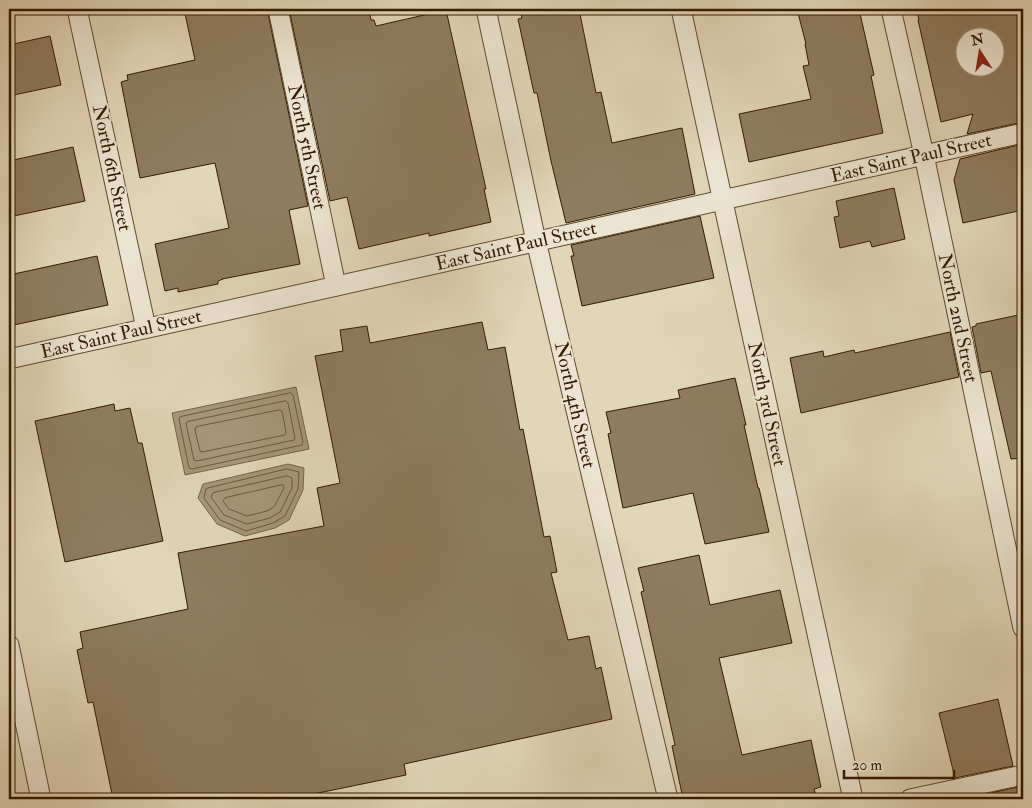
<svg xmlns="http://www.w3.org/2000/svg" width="1032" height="808" viewBox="0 0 1032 808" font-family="'IM FELL Double Pica',serif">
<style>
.water{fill:#a6967a;stroke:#786449}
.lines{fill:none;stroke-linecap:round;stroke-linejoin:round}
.shore{stroke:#6c583d;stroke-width:1}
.building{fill:#8e7c60;stroke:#331a00;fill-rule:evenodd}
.lane-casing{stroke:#5f492e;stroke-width:21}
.lane{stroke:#ece4d2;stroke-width:19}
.labels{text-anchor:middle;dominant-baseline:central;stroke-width:4;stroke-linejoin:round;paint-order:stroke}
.street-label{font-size:19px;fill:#331a00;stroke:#ece4d2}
</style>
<rect width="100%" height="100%" fill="#e2d6b9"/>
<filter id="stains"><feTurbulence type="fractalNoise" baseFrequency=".004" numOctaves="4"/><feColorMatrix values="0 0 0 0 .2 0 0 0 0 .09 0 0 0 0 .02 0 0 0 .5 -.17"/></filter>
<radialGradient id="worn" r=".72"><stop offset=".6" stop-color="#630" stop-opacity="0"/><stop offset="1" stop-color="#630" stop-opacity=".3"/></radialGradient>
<!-- water -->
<g class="water">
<path d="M296,387l13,62 -124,26 -13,-62z"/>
<path d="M288,464l16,4 -1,22 -14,30 -14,8 -30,8 -28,-12 -19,-26 5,-14z"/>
</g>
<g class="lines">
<!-- shore -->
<g class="shore">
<path d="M291,393l2,2 10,47 -1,3 -110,24 -3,-1 -10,-49 1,-2z"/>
<path d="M286,401l2,2 7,35 -1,2 -97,21 -3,-1 -8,-36 1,-2z"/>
<path d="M280,410l2,1 4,21 -1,3 -83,17 -2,-1 -5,-21 1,-3z"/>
<path d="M287,469l12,3 -1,17 -13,27 -12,7 -27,8 -26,-11 -16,-22 2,-9 2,-1z"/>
<path d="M287,476l5,2v10l-12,24 -10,6 -23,6 -23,-9 -13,-18 2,-4z"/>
<path d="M281,485h2l1,3 -10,19 -7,4 -20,5 -18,-7 -6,-8 2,-3z"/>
</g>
</g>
<!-- building -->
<g class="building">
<path d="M184,9h83l41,197 -19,4 11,54 -78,15h1l-5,2v3l-40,8v-4l-13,3 -10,-47 74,-16 -14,-65 -75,15 -19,-96 7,-2 -1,-5 68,-15z"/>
<path d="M289,9h80l2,11h3l2,6 70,-16 40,179h-2l7,33 -62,14v-3l-70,16 -12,-52 -17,4z"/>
<path d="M520,9h59l17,84 5,-1 11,51 70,-15 13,66 -129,29 -15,-62 -14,-68h-3l-16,-74 4,-1z"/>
<path d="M797,9h62l15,66 -3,1 12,57 -134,29 -10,-48 72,-15 -8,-33 6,-1 -4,-21h1z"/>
<path d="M916,9h107v113l-56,12 6,-20 -32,8 -23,-102h1zM964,38h30v30h-30z"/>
<path d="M50,36l11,49 -52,11v-51z"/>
<path d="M1023,144v66l-60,13 -9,-43 6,-21z"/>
<path d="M73,147l12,54 -76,16v-56z"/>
<path d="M894,188l11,51 -33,8 -2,-6 -30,7 -6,-31 5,-1 -3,-15z"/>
<path d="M700,216l14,62 -132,28 -11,-50h3l-3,-11z"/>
<path d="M97,256l11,49 -99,21v-51z"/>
<path d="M1023,314v144l-12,1 -20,-88 -10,2 -9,-46 4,-1v-2z"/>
<path d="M482,322l6,28 17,-3 15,83 3,-1 21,108 6,-1 7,36 -6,1 17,67 21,-4 7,33 5,-2 11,52 -208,45 2,11 -117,24h-176l-20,-97 -5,1 -11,-53 6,-2 -3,-16 108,-23 -10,-56 146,-27 -7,-38 23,-5 -25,-127 28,-5 -3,-21 27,-4 3,17z"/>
<path d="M950,332l9,45 -158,36 -11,-55 33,-7 1,6 30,-7 1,3z"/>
<path d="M735,378l11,47h-2l14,63h1l10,44 -64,12 -12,-51 -70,15 -15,-74 3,-1 -5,-21 74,-14 -2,-8z"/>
<path d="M114,404l1,7 15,-3 8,35h4l21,98 -98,21 -30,-141z"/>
<path d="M699,555l11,50 70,-15 12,53 -73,15 23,97 69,-15 10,47 -7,2 2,6 -22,4h-111l-11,-53 3,-1 -34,-153 3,-1 -6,-23z"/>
<path d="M998,699l15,67 -58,12 -16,-65z"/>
<path d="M1018,787l3,12h-58z"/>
</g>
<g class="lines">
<!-- lane casing -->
<g class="lane-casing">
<g id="lane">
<path d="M77,9l69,319"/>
<path d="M278,9l58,277"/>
<path d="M486,9l50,232 132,558"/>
<path d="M681,9l172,790"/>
<path d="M891,9l33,146 99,473"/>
<path d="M9,359l1014,-226"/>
<path d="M9,645l32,154"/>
<path d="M910,799l113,-24"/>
</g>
</g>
<!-- lane -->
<use href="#lane" class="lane"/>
</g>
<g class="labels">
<!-- street labels -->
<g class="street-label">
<text transform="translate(307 147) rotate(78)">North 5th Street</text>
<text transform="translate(911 158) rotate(-13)">East Saint Paul Street</text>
<text transform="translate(112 168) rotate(78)">North 6th Street</text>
<text transform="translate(516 246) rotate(-13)">East Saint Paul Street</text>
<text transform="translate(958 318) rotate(78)">North 2nd Street</text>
<text transform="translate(121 334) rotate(-13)">East Saint Paul Street</text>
<text transform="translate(767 404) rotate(78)">North 3rd Street</text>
<text transform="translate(575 405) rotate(77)">North 4th Street</text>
</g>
</g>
<!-- margin -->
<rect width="1032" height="808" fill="none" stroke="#e2d6b9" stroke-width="30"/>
<rect x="10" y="10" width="1012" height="788" fill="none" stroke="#331a00" stroke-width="2.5"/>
<rect x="15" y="15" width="1002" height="778" fill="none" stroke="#331a00"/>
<!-- north arrow -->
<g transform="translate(980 52) rotate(348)"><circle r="24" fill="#ece4d2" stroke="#a2937e"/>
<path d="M0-4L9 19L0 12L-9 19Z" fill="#8f2418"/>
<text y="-8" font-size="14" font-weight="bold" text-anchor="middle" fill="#331a00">N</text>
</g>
<!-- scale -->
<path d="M844 770v8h110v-8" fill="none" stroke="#331a00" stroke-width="2.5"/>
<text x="852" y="770" font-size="15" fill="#331a00" stroke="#ece4d2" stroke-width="4" paint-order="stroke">20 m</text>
<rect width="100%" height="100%" filter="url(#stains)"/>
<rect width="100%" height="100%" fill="url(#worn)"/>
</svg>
